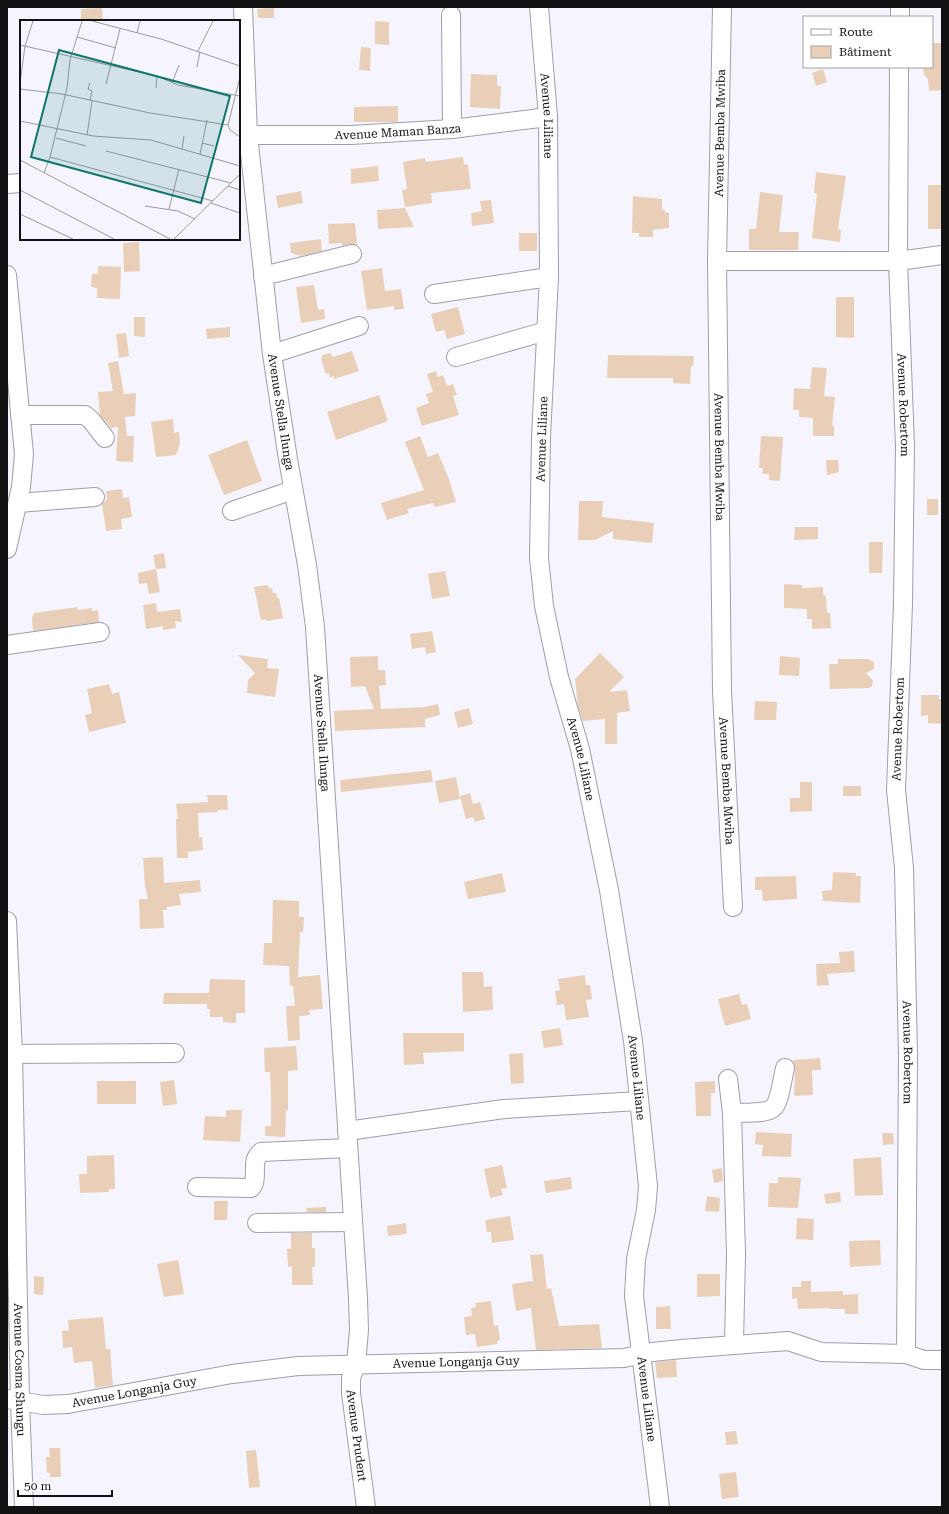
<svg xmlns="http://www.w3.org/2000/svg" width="949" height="1514" viewBox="0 0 949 1514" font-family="'Roboto Serif',serif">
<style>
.building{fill:#eacfb8}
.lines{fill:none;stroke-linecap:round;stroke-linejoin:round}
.minor-casing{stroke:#9f9ea9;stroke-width:20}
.minor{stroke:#fff;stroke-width:18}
.labels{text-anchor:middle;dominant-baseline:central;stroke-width:3;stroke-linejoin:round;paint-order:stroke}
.street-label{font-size:12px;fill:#121215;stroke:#fff}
.inset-road{fill:none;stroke:#9b9aa1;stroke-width:1}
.view{fill:#0f766e;fill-opacity:0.15;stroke:#0f766e;stroke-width:2}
.inset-edge{fill:none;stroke:#121215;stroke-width:2}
</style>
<rect width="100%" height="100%" fill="#f6f5fe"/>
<!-- building -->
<g class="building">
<path d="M102,8l1,13h-22v-12z"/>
<path d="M274,8v10h-16l-1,-9z"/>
<path d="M375,21l14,1v23l-14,-1z"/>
<path d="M932,43h10v47l-13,1 -1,-12 -4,-5 -1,-7h9z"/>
<path d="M361,47l10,1 -1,23 -11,-1z"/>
<path d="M823,69l4,13 -11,4 -4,-13z"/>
<path d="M471,74l26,1v11h4l-1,23 -30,-2z"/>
<path d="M398,106v16h-44v-15z"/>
<path d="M463,157l1,7 4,1 3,24 -40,4 1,10 -27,4 -3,-17 5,-1 -4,-27 22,-4 1,4z"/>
<path d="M378,166l1,15 -28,3v-15z"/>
<path d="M816,172l30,4 -8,53 3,1 -1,12 -28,-4 5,-44 -3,-1z"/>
<rect x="928" y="185" width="14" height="44"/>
<path d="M301,191l2,12 -25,5 -2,-12z"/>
<path d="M760,192l23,3 -4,37h20l-1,18h-49v-21h7z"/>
<path d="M633,196l29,3v11h3v2l4,1v15l-16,2v7h-14v-4h-7z"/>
<path d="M491,200l3,23 -22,3 -1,-13 11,-2 -2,-10z"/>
<path d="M405,208l9,19 -36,2 -1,-19z"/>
<path d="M355,223l2,22 -7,-1 -8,2v-3l-13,1 -1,-20z"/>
<rect x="519" y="233" width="18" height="18"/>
<path d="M321,239l1,12 -21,5 -10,-3 -1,-10z"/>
<path d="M139,242l1,29 -16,1 -1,-29z"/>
<path d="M98,266l23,1 -1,32 -23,-1v-10l-6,-1 1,-13h6z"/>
<path d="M382,268l3,23 16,-2 3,20 -10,1v-4l-27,4 -6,-39z"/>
<path d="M314,285l4,25 6,-1 1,10 -24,4 -5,-36z"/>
<path d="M836,297h18v41l-18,-1z"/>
<path d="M458,307l7,27 -18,5 -3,-9 -8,2 -5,-18z"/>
<path d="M134,317h11v20l-11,-1z"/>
<path d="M230,327v10l-23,2 -1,-10z"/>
<path d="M126,333l3,23 -10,2 -3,-24z"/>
<path d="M352,351l7,20 -25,8v-3l-4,2 -1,-5 -3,1 -5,-15 2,-4 7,-2 3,4z"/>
<path d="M608,355l86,1 -1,10 -2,1 -1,17 -17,-1v-5h-66z"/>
<path d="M118,361l6,33 12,-1 -1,23 -10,1 2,19h7l-1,26 -17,-1 2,-34 -7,1 -11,-13 -2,-23 15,-1 -5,-28z"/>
<path d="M812,367l15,1 -3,28 11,1 -3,29h2v10h-21v-18l-14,-1v-7h-6l1,-22 16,1z"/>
<path d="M436,371l2,6 5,-2 4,11 6,-2 4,11 -4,1 6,19 -37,11 -6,-18 13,-5 -3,-9 7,-2 -6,-18z"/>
<path d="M379,395l9,26 -52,19 -9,-28z"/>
<path d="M173,419l1,14 5,-1 1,12 -4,11 -20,2 -5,-35z"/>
<path d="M420,436l8,21 10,-4 11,26 7,23 -21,5 -2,-4 -26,6 2,4 -22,7 -6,-17 43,-13 -19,-48z"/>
<path d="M761,436l22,1 -3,44 -11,-1v-6h-7l1,-6h-4z"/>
<path d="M247,440l15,41 -38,14 -16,-40z"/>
<path d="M826,460h12l1,12 -12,3z"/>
<path d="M122,489l1,9 6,-1 3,20 -11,2 1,10 -16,2 -4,-27 5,-5 -1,-8z"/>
<rect x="927" y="499" width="11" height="16"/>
<path d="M579,501h24l-1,16 52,6 -2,20 -39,-4v-8l-18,9h-17z"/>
<path d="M795,527h23v12l-24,1z"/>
<path d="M869,542h14l-1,31h-13z"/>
<path d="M164,553l2,15 -10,1 -3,-14z"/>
<path d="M156,569l4,23 -11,2 -2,-11 -8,1 -1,-11z"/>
<path d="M445,571l5,25 -18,3 -4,-25z"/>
<path d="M784,584l18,1v3l21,-1v8l3,1 1,17h3l1,15 -19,1v-10h-5v-10l-23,-1z"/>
<path d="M267,585l3,4 2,-1 1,5h3l1,5h2l4,20 -17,3v-2l-5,1 -7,-33z"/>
<path d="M156,603l1,9 23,-3 2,13 -7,-1 1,7 -13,2v-4l-17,3 -3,-24z"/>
<path d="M77,607l1,3 14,-2v3l6,-1 1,12 -66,9 -1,-13 2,-5z"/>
<path d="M432,631l4,21 -10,2 -1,-7 -13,2 -2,-15z"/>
<path d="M600,653l24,24 -15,15 18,-2 3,21 -13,2v31h-12v-25l-22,2 -5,-15 -3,-27z"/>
<path d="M238,655l30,4 -1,9 12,1 -4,28 -28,-4 1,-13 7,-7z"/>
<path d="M378,656v14h7l1,15 -7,1 2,23 44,-2 13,-3 2,11 -15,4v8l-90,4 -1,-20 40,-2 -9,-23 -14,1 -1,-30z"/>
<path d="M780,656l20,2 -1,18 -20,-1z"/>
<path d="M838,659h30l6,3v7l-8,4 7,8 -1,5 -3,2 -39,1 -1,-25h9z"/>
<path d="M109,684l3,10 7,-2 7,31 -37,9 -4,-17 7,-2 -5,-24z"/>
<path d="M921,695h18v4h3v25l-14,-1v-8l-7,1z"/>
<path d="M755,701l22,1 -1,18h-22z"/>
<path d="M469,708l4,16 -15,4 -4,-16z"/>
<path d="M431,770l2,12 -92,10 -1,-12z"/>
<path d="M456,777l4,22 -21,4 -4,-22z"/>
<path d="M800,782h12v29l-22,1v-14h10z"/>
<rect x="843" y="786" width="18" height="10"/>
<path d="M470,793l3,11 7,-2 5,17 -10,3 -2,-5 -7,2 -6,-23z"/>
<path d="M207,795h20l1,15h-10v2l-20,1 1,25 3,-1 1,13 -15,2v6h-11l-1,-39h2l-2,-15 32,-2z"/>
<path d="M163,857l1,26 36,-3 1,12 -22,2 2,11 -14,2v3h-4l1,18 -24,1 -1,-30h9l-3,-13 -2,-28z"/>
<path d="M833,872l23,1v3h5l-1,27 -37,-2 -1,-10 10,-1z"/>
<path d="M502,873l4,19 -38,7 -4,-17z"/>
<path d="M796,876l1,23 -34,2 -1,-11h-7v-13z"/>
<path d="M273,900l26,1v16h5l-1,15h-3l-2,45 22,-2 3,34 -14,1 1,5 -11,1 1,24 -12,1 -2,-35h9l-2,-20h-3l-1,-20 -26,-1 1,-22h8z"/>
<path d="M854,951l1,21 -28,2 2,11 -12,1 -1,-22 24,-1 -1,-11z"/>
<path d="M462,972h21l1,15 8,-1 1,24 -30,2z"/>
<path d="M585,975l1,10h4l2,14 -6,1 3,17 -23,3 -2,-16 -7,1 -2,-14 5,-1 -2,-11z"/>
<path d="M210,979l35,1v33h-9v10l-13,-1v-5h-13v-8h-3v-5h-44l1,-11h45z"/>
<path d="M739,994l3,11 5,-1 4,15 -26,7 -7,-27z"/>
<path d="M560,1028l3,17 -19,3 -3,-17z"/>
<path d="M403,1033h61v18l-41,2 1,11 -20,1z"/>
<path d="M296,1046l2,24 -10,1v39h-2l-1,27 -20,-1v-10h6v-34l-1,-20h-5l-1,-24z"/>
<path d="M523,1053l1,30 -13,1 -2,-30z"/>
<path d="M820,1058l1,12h-9l1,25 -19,1 1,-26 -2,-10z"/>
<path d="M174,1080l3,24 -14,2 -3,-24z"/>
<rect x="97" y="1081" width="39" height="23"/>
<path d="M715,1081v12h-4v23h-15l-1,-34z"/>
<path d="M226,1110h16l-2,32 -37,-2 2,-24 21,1z"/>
<path d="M756,1132l36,2 -1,23 -29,-1 1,-11 -8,-1z"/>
<path d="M882,1133h11l1,11 -11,1z"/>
<path d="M114,1155l1,34h-6v3l-29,1 -1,-19h8v-18z"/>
<path d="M881,1157l2,38 -28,1 -2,-37z"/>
<path d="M502,1165l5,23 -6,1 2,6 -13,3 -6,-29z"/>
<path d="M722,1168l1,13 -9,2 -2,-13z"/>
<path d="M571,1177l1,12 -26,4 -2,-12z"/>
<path d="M778,1177l23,1 -3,30 -30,-1 1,-24h9z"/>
<path d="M840,1192l1,10 -15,2 -2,-10z"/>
<path d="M707,1196l13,2 -1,14 -14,-1z"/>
<path d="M214,1201h14l-1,19h-13z"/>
<path d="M326,1207v5h-19l-1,-4z"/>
<path d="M510,1216l4,24 -22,3 -1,-11h-4l-2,-12z"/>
<path d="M797,1218l17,1 -1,21 -17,-1z"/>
<path d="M406,1223l1,11 -19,2 -1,-10z"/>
<path d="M291,1233h21v15h3v19h-3l1,18h-21v-19l-4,1 -1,-18h4z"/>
<path d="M880,1240l1,25 -31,2 -1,-26z"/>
<path d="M543,1254l4,35 4,-1 8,38 40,-2 3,24 -66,2 -5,-42 -15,3 -4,-27 21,-3 -3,-26z"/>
<path d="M178,1260l6,34 -20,3 -7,-33z"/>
<path d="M697,1274h23v22l-23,1z"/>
<path d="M34,1276l10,1 -1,18 -9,-1z"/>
<path d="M801,1281h10v11l32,-1v4l15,-1v20h-13v-5h-16v-1l-31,1 -1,-11 -5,1v-12h9z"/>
<path d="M491,1301l3,25 4,-1 2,15 -3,1v3l-20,3 -2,-13 -9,1 -2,-18 8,-1 -1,-8 5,-1 -1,-4z"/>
<path d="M670,1306l1,23h-15v-22z"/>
<path d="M103,1317l3,32h4l3,36 -18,3 -3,-27 -18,2 -2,-16 -9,1 -1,-17 7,-1 -1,-10z"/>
<path d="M676,1360l1,17 -20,1 -2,-16z"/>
<path d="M736,1431l2,13 -12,1 -1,-13z"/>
<path d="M49,1448h11l1,29h-11v-4h-3l-1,-16h4z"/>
<path d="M256,1450l4,37 -11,1 -3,-37z"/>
<path d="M736,1472l3,25 -17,2 -3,-25z"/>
</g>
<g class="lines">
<!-- minor casing -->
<g class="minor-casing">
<g id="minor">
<path id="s1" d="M243,7l5,128 24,219 16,105 19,106 8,62 43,671 1,32 -3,34 -5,14v15l15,114"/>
<path id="s2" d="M539,7l9,110 1,160 -8,160 -2,121 5,48 15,71 21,72 29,141 24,151 15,145 -2,24 -10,49 -2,37 26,211"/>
<path id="s3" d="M722,7l-5,254 5,430 11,216"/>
<path d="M451,15l1,114"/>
<path d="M900,17v-10"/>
<path id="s4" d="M899,67l-1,194 7,186 -2,157 -7,186 8,78 4,188 -2,298 18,6h18"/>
<path id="s5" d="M248,135h103l101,-6 96,-12"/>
<path d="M7,184l14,-1"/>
<path d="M717,261h181l44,-6"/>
<path d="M7,275l17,179 -3,33 -14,62"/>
<path d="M263,276l89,-22"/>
<path d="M434,294l115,-17"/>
<path d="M272,354l87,-28"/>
<path d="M456,357l90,-26"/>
<path d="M20,415h65l6,5 14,18"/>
<path d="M18,503l77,-6"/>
<path d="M232,511l61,-21"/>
<path d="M7,645l93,-13"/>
<path id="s6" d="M7,921l6,133 7,347 4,106"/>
<path d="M7,1054l168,-1"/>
<path d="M728,1079l4,34 4,141 -2,90"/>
<path d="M732,1113c49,-1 43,2 53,-45"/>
<path d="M347,1131l157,-22 135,-8"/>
<path d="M197,1187l54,1c9,-10 -2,-26 10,-36l87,-4"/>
<path d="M257,1223l95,-1"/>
<path id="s7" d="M7,1399l36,6 25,-1 164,-30 66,-8 326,-8 28,-6 30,-3 106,-8 33,11 85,2"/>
</g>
</g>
<!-- minor -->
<use href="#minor" class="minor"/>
</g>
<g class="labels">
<!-- street labels -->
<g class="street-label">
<text stroke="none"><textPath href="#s2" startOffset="109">Avenue Liliane</textPath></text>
<text stroke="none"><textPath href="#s5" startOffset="150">Avenue Maman Banza</textPath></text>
<text transform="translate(720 133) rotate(-89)">Avenue Bemba Mwiba</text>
<text stroke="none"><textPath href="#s4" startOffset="338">Avenue Robertom</textPath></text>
<text stroke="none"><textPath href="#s1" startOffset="407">Avenue Stella Ilunga</textPath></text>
<text transform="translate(542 439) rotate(-88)">Avenue Liliane</text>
<text stroke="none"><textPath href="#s3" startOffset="450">Avenue Bemba Mwiba</textPath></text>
<text transform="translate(898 729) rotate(-88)">Avenue Robertom</text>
<text stroke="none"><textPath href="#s1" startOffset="731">Avenue Stella Ilunga</textPath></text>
<text stroke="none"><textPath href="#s2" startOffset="757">Avenue Liliane</textPath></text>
<text stroke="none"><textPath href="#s3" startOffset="774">Avenue Bemba Mwiba</textPath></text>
<text stroke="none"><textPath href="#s4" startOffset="986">Avenue Robertom</textPath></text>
<text stroke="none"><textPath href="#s2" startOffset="1081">Avenue Liliane</textPath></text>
<text stroke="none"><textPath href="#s7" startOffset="453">Avenue Longanja Guy</textPath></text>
<text stroke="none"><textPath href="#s6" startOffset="449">Avenue Cosma Shungu</textPath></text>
<text stroke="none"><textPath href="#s7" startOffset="129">Avenue Longanja Guy</textPath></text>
<text stroke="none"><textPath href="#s2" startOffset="1405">Avenue Liliane</textPath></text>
<text stroke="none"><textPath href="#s1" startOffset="1436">Avenue Prudent</textPath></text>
</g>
</g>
<!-- overview -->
<g transform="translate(20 20)">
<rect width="220" height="220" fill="#f6f5fe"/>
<path class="inset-road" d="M72,1l69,18 79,27M117,13l3,-12M57,17l39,11M0,25l137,31 21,9 62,11M178,31l15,-30M177,47l3,-15M0,63l5,-37 8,-25M152,63l7,-18M86,64l14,-55M136,68l1,-12M0,69l42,5 88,19 78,12M70,81l2,-10 -4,-2 2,-6M0,101l73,15 58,4 89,26M208,105l12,-48M208,105l2,5 10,7M67,115l5,-34M36,118l30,8M182,123l12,3M162,130l2,-14M86,131l125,32M180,134l7,-34M30,137l17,-69 3,-28 12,-39M0,140l150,79M24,153l6,-16 163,44M208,166l12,4M0,170l94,49M191,183l29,10M125,186l33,5 17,8M149,189l10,-40M0,194l53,25M154,219l66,-65"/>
<path class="view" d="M39,30l171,46 -29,107 -170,-46z"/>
<rect width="220" height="220" class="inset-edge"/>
</g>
<!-- border -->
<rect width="949" height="1514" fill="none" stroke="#121215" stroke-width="16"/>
<!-- legend -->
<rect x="803" y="16" width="130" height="52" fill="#ffffff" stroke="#a0a0a1"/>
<rect x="811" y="29" width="20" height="6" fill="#ffffff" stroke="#a0a0a1"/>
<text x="839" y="36" font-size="12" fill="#121215">Route</text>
<rect x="811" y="46" width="20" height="12" fill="#eacfb8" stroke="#a0a0a1"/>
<text x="839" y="56" font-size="12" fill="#121215">Bâtiment</text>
<!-- scale -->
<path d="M18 1490v6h94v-6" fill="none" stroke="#121215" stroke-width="2"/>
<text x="24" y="1490" font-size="12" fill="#121215" stroke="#ffffff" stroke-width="3" paint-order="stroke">50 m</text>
</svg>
